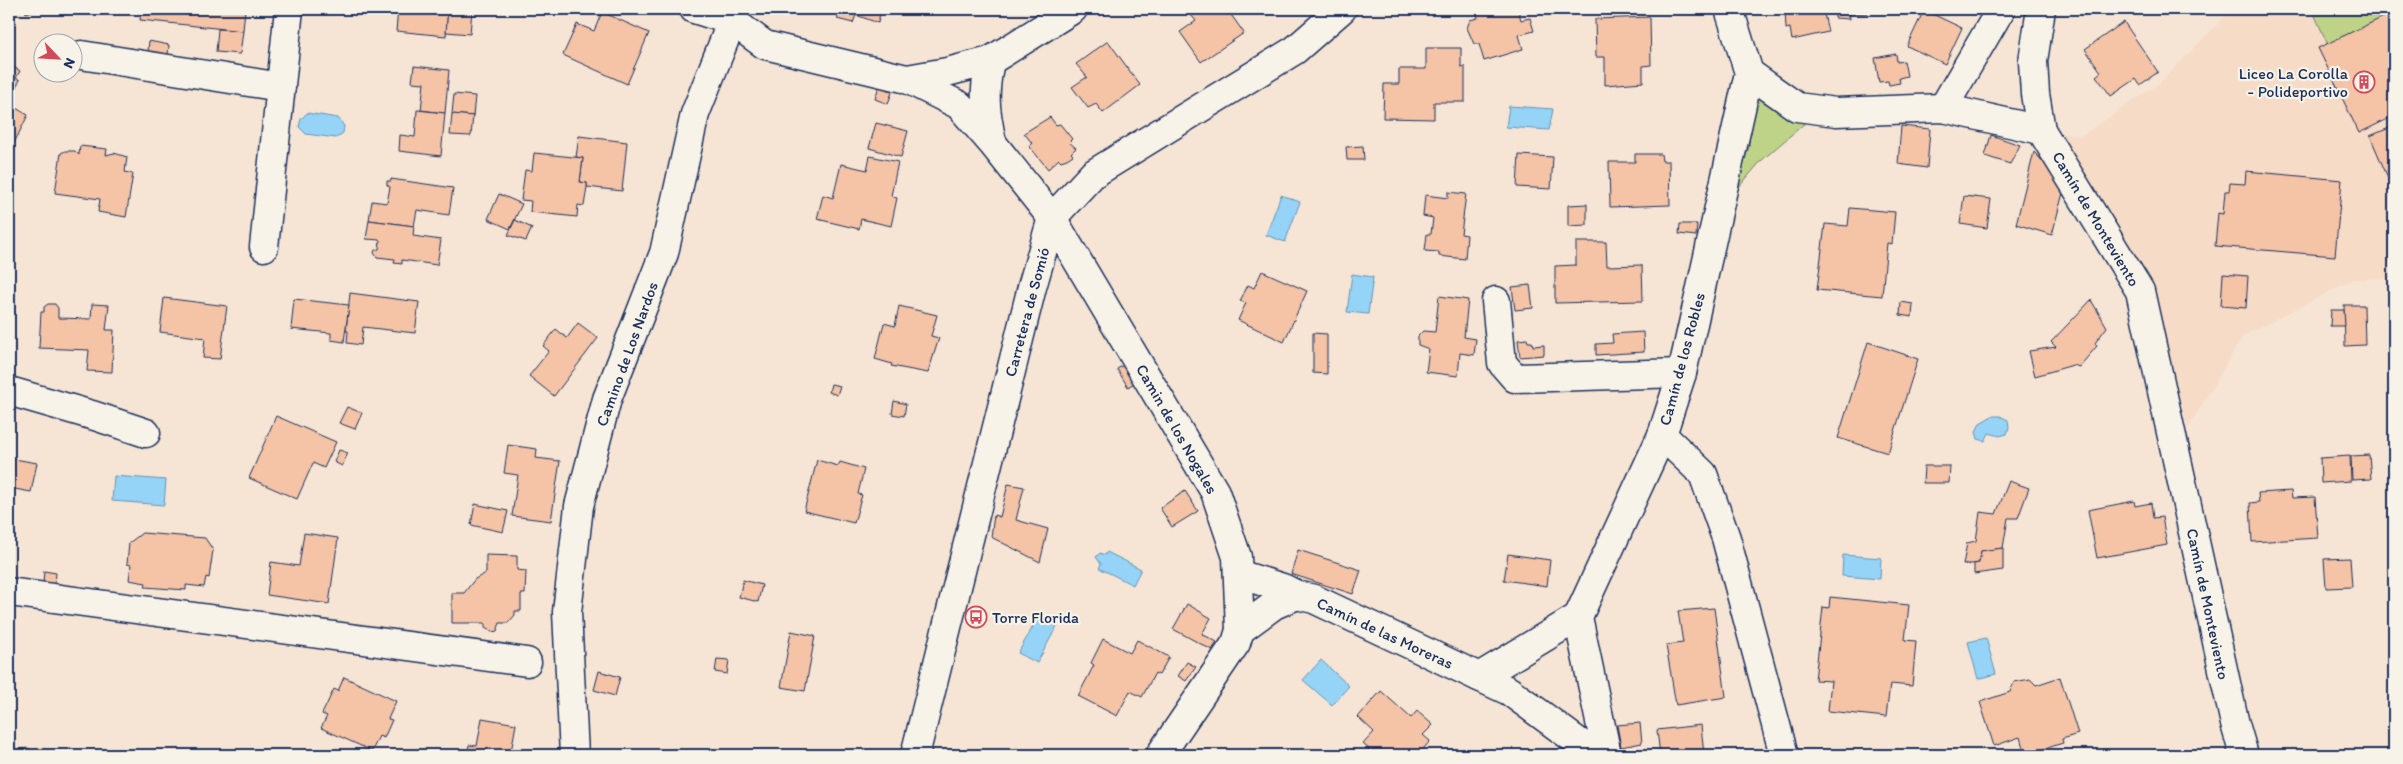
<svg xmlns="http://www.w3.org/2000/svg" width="2403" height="764" viewBox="0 0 2403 764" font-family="Itim,sans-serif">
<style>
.built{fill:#f6dbc6}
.green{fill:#bfd388;stroke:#6d8173}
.water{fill:#95d4f6;stroke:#6492b9}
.building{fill:#f5c3a5;stroke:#1b2f5e}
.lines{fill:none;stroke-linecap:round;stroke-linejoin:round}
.minor-casing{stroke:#1b2f5e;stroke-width:31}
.minor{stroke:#f7f3e8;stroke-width:28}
.labels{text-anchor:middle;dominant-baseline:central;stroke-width:4.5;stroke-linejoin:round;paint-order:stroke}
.poi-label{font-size:16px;fill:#1b2f5e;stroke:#f7f3e8;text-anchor:end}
.street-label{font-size:16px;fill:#1b2f5e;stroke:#f7f3e8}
</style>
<rect width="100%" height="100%" fill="#f6e5d4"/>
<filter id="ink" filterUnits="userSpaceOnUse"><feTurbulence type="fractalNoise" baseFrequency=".02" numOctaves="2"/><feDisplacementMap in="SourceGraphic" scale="10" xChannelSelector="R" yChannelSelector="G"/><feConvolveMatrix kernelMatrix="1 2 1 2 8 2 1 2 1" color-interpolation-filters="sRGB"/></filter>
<g filter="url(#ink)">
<!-- built -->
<path class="built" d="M2232,9h162v269l-40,1 -111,57 -55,92 -38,-144 -91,-151 22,3 79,-53z"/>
<!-- green -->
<g class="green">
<path d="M2312,9h82v98l-32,15z"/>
<path d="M1753,91l18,14 34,18 -44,38 -29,34 17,-48z"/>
<path d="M29,748v7h-20v-5z"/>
</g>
<!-- water -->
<g class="water">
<path d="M1509,106l44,3 -4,21 -43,-3z"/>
<path d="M307,113l31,5 6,8 -1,7 -7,5 -30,-4 -7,-7 2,-8z"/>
<path d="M1281,195l19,7 -15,40 -19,-7z"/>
<path d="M1352,274l21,3 -5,37 -21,-2z"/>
<path d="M1992,416h8l8,4 1,7 -2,7 -7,2 -11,-3 -4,8 -7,-2 -2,-7 4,-9z"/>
<path d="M114,476l52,4 -2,25 -52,-4z"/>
<path d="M1107,552l34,17 -8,16 -34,-17 2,-4 -5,-7 4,-4 5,2z"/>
<path d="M1843,555l38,3 -1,21 -38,-3z"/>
<path d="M1039,616l18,10 -20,37 -19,-10z"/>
<path d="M1986,638l10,36 -18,5 -10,-37z"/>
<path d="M1321,660l28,26 -17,19 -29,-25z"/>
</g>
<!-- building -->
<g class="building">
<path d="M25,9h14l-13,4z"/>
<path d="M141,9h104l-2,22 -103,-11z"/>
<path d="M398,9h50l-2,27 -50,-5z"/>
<path d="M448,9l24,1 -2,24 -24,-2z"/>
<path d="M840,9h45l-1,4h-4l-2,10 -22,-8 -3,8 -16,-4z"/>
<path d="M1200,9h27l17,24 -43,29 -21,-30 16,-11 -5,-6z"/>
<path d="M1470,9h48l3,11 9,-2 4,13 -15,4 4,14 -39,12 -5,-17h-5l-7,-16 3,-8 8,-2 -2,-8z"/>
<path d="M1785,9h38l5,23 -36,8 -2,-12 -4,1z"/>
<path d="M1835,9h13l1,10 -14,-1z"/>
<path d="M1848,9h20v4l-20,1z"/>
<path d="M1924,10l38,18 -17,36 -38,-18z"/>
<path d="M602,12l47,21 -22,51 -64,-29 14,-31 17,7z"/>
<path d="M2394,12v104l-35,17 -41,-85z"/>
<path d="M1650,17l1,48 -8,1v16l-38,3v-28h-9l-1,-38z"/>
<path d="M2124,22l34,50 -18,13 -4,-6 -25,17 -15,-20 5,-4 -16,-23z"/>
<path d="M218,29l25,2 -3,23 -24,-2z"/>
<path d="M149,41l20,4 -1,10 -20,-4z"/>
<path d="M1108,41l32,44 -37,28 -7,-9 -8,4 -16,-21 15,-10 -11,-13z"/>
<path d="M1426,48h35v19l4,-1v36h-31v17l-51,-1 1,-34h15v-15h27z"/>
<path d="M1896,54l1,8 7,-1 3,15 -8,2 1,5 -11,2 -1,-4 -9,1 -4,-24z"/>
<path d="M9,64l11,7 -4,7 4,2 -11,19z"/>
<path d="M414,66l35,4 -4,43 -24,-3 3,-27 -12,-1z"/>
<path d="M879,86l13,6 -4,12 -13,-5z"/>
<path d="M454,94l21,2 -2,20 -21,-2z"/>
<path d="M9,104l19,11 -14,28 -5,-3z"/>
<path d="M417,110l28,3 -4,43 -42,-5 1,-16 15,2z"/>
<path d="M452,114l21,2 -2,20 -21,-1z"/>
<path d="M1050,117l6,8 4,-1 12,15 -3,3 7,6 -5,5 2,2 -6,4 -6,2 -2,-2 -11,10 -19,-23 3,-3 -8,-10z"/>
<path d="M876,123l32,8 -7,26 -32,-9z"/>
<path d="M1901,126l29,3 -3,39 -29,-4z"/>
<path d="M2394,126v66l-24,-56z"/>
<path d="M1991,135l29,10 -10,19 -25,-8z"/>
<path d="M579,136l48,6 -5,49 -35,-4v-4l-7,-1 3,-24 -7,-1z"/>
<path d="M80,146l27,3 -1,6 8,-2 13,4 -2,15 8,2 -7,43 -28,-5 2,-13 -45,-6 6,-40 4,-2h10l4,4z"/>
<path d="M1363,146l1,14h-17l-1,-13z"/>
<path d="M2034,152l31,33 -13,50 -36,-11z"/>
<path d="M534,153l49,5 -3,24 7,1v4l-3,19 -6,-1 -1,12 -47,-5 1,-11 -10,-1 4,-30 7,1z"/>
<path d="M1635,154h26l1,7h7l1,44 -60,2 -1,-45h26z"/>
<path d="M1519,155l34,2 -2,32 -34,-2z"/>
<path d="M870,156l28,6 -7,34 6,2 -6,28 -30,-7 -2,10 -42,-10 6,-24 10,3 8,-34 26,6z"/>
<path d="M2246,171l96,9 -7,76 -120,-10 3,-33 5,1 2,-23h4l1,-8 15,1z"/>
<path d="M391,179l62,9 -4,27 -32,-5 -3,16 -45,-6 3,-19 15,2 3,-16 -3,-2v-4h4z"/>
<path d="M1448,192l18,2 -5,40 6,1 -2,24 -26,-3v-4l-14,-1 2,-17h4l2,-16 -10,-2 2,-21 23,3z"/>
<path d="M499,194l23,10 -12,25 -22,-10z"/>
<path d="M1964,196l27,3 -4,29 -27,-4z"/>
<path d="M1587,204v21l-19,1v-21z"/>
<path d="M1850,208l45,4 -3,32 -5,-1 -5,53 -65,-6 8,-66 23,2z"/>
<path d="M369,220l45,6 -1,10 28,4 -4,25 -35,-5v4l-8,-1 1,-4 -18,-2 -3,-4 1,-3 4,-1 1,-9 -14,-1z"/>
<path d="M515,220l17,8 -6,13 -18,-6z"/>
<path d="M1680,224h17l-1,12 -17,-2z"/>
<path d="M1576,242h30l1,24 35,-1 1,36 -88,2v-37l21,-1z"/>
<path d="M1262,271l45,20 -23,51 -46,-22 8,-17 -6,-2 8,-16 6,3z"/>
<path d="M2223,274l25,2 -2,32 -25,-2z"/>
<path d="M1530,285l3,23 -18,2 -3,-23z"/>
<path d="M350,293l69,9 -4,31 -52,-6 -2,18 -14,-2 1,-12h-2z"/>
<path d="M1439,296l29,4 -4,37 12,2 -2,16 -14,-2 -2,23 -32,-4 3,-23 -11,-4v-9l5,-5 12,1z"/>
<path d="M164,298l63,8 -7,53 -17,-1 2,-20 -45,-6z"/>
<path d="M294,299l55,6 -5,37 -13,-2v-7l-40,-4z"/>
<path d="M2091,300l16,27 -12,16 2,3 -18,21 -6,-2 -38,11 -6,-25 27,-4 -5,-5z"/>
<path d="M1901,302l12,2 -1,13 -12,-2z"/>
<path d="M48,304h7l3,4v10l33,1 1,-15 17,1 -3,25h8l-2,42 -25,-1 2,-21 -50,-2 2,-36h3v-5z"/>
<path d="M2344,305h20l1,40 -20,1z"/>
<path d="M899,306l38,9 -6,21 8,2 -11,35 -37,-7 1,-2 -17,-5 9,-36 11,3z"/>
<path d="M2331,310h13l1,16h-15z"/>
<path d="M578,323l20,15 -44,58 -25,-20 20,-25 -6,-5 13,-17 11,9z"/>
<path d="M1643,332l1,20 -48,3v-11l17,-1 -1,-9z"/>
<path d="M1313,333l14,1v40l-14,-1z"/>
<path d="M1527,339l1,3h4l1,4 11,-1v10l-24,2 -2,-17z"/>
<path d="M1868,342l50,17 -30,94 -50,-15z"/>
<path d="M1132,360l2,23 -6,4 -11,-18z"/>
<path d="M831,384l9,2 -3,9 -8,-3z"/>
<path d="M894,401l12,3 -2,12 -12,-2z"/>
<path d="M347,407l15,6 -7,16 -16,-6z"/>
<path d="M276,416l60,26 -12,26 -11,-5 -16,36 -48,-21z"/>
<path d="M508,445l29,4 -1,9 24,3 -9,60 -39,-5 6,-41 -14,-2z"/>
<path d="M339,450l9,3 -6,13 -8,-4z"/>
<path d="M2369,455l2,24 -19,1 -1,-24z"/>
<path d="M2350,456l1,25 -30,2 -1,-25z"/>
<path d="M9,458l28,5 -6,29 -22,-4z"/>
<path d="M817,460l21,6 2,-4 24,7 -6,25 4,1 -8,28 -50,-12z"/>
<path d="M1924,466h26l-1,17h-26z"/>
<path d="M2009,481l20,7 -11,30h-10l-5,30 -22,3 -2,12 -16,2 4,-22 9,-2 4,-29 16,2z"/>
<path d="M1008,484l16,3 -8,33 32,9 -8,33 -49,-25 3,-22 6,2z"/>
<path d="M1185,491l13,20 -26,16 -12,-19z"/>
<path d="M2291,491l1,7 23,-1 3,41 -66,4 -2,-39 9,-1 -1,-9z"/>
<path d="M2134,501l1,5 16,-3 2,15 9,-1 5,28 -70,13 -9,-48z"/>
<path d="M475,504l33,7 -5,21 -32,-7z"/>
<path d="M142,533l63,5 8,12 -4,28 -3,-1 -2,10 -18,-2v5l-41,-3 1,-4 -17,-3 2,-15 -4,-1 2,-21z"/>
<path d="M304,533l34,5 -9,66 -62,-9 4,-33 28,4z"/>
<path d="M2003,548v22l-29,4v-10l5,-1 2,-12z"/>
<path d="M1298,550l63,20 -8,24 -62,-20z"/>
<path d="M1508,554l42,6 -3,26 -43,-6z"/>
<path d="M486,555l31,1v14l9,1 -1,23h-4v17h-6v4l-7,8h-8l-3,8 -5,1 -7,-4v-5h-33v-30h12l11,-14 11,-6z"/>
<path d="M2350,558l2,29 -26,1 -2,-29z"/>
<path d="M44,571l12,2 -1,11 -12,-1z"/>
<path d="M743,580l19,5 -4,17 -19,-5z"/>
<path d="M1830,597l79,8 -4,35 11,1 -4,45 -22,-2 -4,33 -58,-6 3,-30 -16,-1 8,-73 6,1z"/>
<path d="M1187,604l24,14 -9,16 15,8 -5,8 -39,-21z"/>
<path d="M1714,608l12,89 -50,8 -10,-60 17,-2 -5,-32z"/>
<path d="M791,631l24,5 -10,55 -24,-4z"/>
<path d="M1103,639l27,14 7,-13 32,17 -10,18 -4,-2 -13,24 -12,-6 -13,25 -39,-20 16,-31 -3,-2z"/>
<path d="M717,659l12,1 -2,14 -12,-2z"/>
<path d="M1187,662l9,5 -10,14 -8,-5z"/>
<path d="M599,671l21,6 -5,19 -21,-6z"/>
<path d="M344,677l52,24 -8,18 4,1 -8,18 -5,-2 -7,15 -51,-23 6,-12 -5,-2 12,-25 4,2z"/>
<path d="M2060,677l18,57 -16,5 1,4 -38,12 -5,-18 -26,9 -14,-44 30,-10 4,-10 16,-3 6,6z"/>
<path d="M1381,691l30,27 6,-7 16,14 -10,10 7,6 -11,13 -5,-4 -4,5h-7l-3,-3 -3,3h-21l-13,-11 11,-12 -16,-15z"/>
<path d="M482,718l34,6 -5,28 6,3h-50l2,-10 8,1z"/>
<path d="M1640,723l2,20 -21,4 -4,-22z"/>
<path d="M1701,725l3,30h-44l-3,-25z"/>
</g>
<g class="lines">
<!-- minor casing -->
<g class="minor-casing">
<g id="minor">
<path d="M694,9l38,12 33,24 142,34 52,26 34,39 59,74 163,274 22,65 3,73 -4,13 -76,112"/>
<path d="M2041,9l-8,52 2,33 6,36"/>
<path d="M81,55l200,32"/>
<path d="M990,61c-7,33 -5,49 2,81"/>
<path d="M1749,73l48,34 39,5 107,-4 98,22 99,161 95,433 9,31"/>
<path d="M907,79l40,-7 43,-11 83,-52"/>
<path d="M1943,108l58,-99"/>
<path d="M264,247l25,-238"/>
<path d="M1496,301l6,62 13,15 167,-5"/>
<path d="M9,391l86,25 51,17"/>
<path d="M1662,435l41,39 23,64 58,217"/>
<path d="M1238,574l45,14 14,7"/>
<path d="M9,592l518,70"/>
<path d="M1240,630l34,-25 23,-10 17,4 165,78 99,-60"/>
<path d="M1479,677l30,14 76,56 17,8"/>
<path d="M574,755l-7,-143 12,-106 28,-107 57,-146 31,-139 37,-93 1,-12"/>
<path d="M915,755l117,-468 20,-69 41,-44 202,-124 47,-41"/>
<path d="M1607,755l-29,-138 84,-182 20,-62 67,-300 -20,-64"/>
</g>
</g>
<!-- minor -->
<use href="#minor" class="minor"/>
</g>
</g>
<!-- icons -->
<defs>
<g id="building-ring" transform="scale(1.125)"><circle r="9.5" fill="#f7f3e8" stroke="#d1495b" stroke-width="1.5"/><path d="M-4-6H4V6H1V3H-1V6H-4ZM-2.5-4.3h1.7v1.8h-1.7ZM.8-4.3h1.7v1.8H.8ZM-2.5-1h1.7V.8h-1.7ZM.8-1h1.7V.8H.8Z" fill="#d1495b"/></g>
<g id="bus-ring" transform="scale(1.125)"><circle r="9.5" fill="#f7f3e8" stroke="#d1495b" stroke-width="1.5"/><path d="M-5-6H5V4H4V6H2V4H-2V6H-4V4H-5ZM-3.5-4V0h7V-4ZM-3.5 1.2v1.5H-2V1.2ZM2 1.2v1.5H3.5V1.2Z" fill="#d1495b"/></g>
</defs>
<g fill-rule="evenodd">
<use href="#building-ring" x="2364" y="82"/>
<use href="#bus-ring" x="976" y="617"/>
</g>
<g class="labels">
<!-- poi labels -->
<g class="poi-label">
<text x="2348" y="73">Liceo La Corolla<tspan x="2348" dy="18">- Polideportivo</tspan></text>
<text x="992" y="617" text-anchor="start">Torre Florida</text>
</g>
<!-- street labels -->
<g class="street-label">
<text transform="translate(2096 219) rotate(59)">Camín de Monteviento</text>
<text transform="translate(1027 312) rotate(-75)">Carretera de Somió</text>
<text transform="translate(627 354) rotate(-70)">Camino de Los Nardos</text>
<text transform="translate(1682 359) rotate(-75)">Camín de los Robles</text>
<text transform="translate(1177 429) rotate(60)">Camin de los Nogales</text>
<text transform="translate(2208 604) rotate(78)">Camín de Monteviento</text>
<text transform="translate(1385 633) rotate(25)">Camín de las Moreras</text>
</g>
</g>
<!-- margin -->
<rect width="2403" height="764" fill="none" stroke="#f7f3e8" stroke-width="30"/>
<rect x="15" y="15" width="2373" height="734" fill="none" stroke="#1b2f5e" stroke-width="2" filter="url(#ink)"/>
<!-- north arrow -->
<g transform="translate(58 58) rotate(115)"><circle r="24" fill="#f7f3e8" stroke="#9fa5b1"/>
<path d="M0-4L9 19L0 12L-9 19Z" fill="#d1495b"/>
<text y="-8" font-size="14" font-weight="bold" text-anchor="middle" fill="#1b2f5e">N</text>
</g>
</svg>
